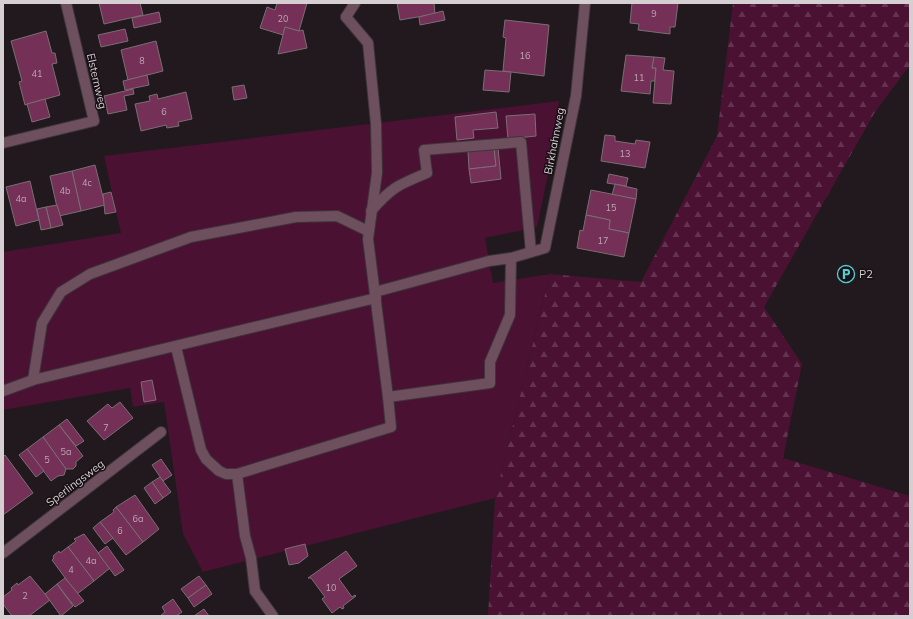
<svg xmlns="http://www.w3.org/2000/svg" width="913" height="619" viewBox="0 0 913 619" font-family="Mulish,sans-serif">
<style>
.green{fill:#4a1133}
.forest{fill:url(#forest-firs)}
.building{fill:#743056;stroke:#796f73}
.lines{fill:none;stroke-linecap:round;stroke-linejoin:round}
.service-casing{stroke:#3e363a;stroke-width:12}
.minor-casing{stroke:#3e363a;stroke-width:12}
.service{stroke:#6e4f5e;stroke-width:10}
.minor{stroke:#6e4f5e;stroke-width:10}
.labels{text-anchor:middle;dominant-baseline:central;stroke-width:3;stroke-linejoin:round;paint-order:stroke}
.number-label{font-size:9px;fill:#bda7b3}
.street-label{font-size:11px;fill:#d5cfd2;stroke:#181014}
.poi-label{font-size:11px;fill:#d5cfd2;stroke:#181014;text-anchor:start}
</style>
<defs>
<pattern id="forest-firs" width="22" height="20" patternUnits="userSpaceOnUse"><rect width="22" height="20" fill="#4a1133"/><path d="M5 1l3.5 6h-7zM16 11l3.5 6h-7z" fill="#633350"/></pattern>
</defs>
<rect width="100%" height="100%" fill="#21191d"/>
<!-- green -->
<path class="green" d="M559,101l-9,64 -13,62 -52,11 8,45 57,-9 -55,224 -292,74 -20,-38 -19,-132 -31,5 -3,-19 -127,22v-158l118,-19 -17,-77z"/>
<!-- forest -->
<path class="forest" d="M733,3h177v62l-35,47 -111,195 38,57 -19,94 127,38v120h-422l7,-118 55,-224 91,8 76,-146z"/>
<!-- building -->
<g class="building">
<path d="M99,3h41l3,12 -39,9z"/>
<path d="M277,3h30l-8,28 -14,-4 -2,8 -23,-7 7,-21 8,3z"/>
<path d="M397,3h37l1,11 -35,6z"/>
<path d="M632,3h46l-3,24h-5v7l-32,-4 1,-6 -9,-1z"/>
<path d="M443,11l2,9 -25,5 -1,-8z"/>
<path d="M159,12l2,10 -27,6 -2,-10z"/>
<path d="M505,20l44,5 -5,51 -41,-5 3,-33 -3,-1z"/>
<path d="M285,27l14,4 4,-1 4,18 -29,6z"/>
<path d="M125,29l3,12 -27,6 -3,-12z"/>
<path d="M46,31l6,22h3l2,10 -5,1 8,31 -35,10 -6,-23 3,-1 -11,-40z"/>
<path d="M156,41l7,30 -35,9 -7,-30z"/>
<path d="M626,55l28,2 -2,11h4l-1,13h-4l-1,13 -29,-3z"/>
<path d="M654,57l11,1 -2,12 11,1 -3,33 -18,-1 3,-35h-4z"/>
<path d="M485,70l26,2 -2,20 -26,-2z"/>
<path d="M147,75l2,10 -24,5 -2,-9z"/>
<path d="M244,85l3,13 -13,2 -2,-13z"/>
<path d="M133,89l1,5 -10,2 3,14 -19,4 -4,-18z"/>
<path d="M186,92l6,27 -14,3 1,4 -12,2 -1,-3 -25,6 -6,-27 15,-3 -1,-5 8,-2 1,5z"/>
<path d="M45,99l5,18 -18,5 -5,-18z"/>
<path d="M496,112l2,16 -25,2 1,8 -17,2 -2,-23z"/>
<path d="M535,114l1,22 -28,3 -2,-23z"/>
<path d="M605,135l10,1v5l20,3 1,-4 14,2 -5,26 -44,-7z"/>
<path d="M494,148l2,18 -27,3 -1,-18z"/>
<path d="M494,148h4l3,31 -30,4 -2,-14 27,-3z"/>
<path d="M95,165l10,40 -24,6 -9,-40z"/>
<path d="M72,171l9,40 -22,5 -9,-40z"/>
<path d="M609,174l19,4 -2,8 -19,-3z"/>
<path d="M30,181l9,39 -23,6 -10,-39z"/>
<path d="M615,184l22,5 -1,10 -24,-4z"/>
<path d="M591,190l45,9 -7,34 -20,-4 1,-9 -24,-5z"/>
<path d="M111,192l5,20 -11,2 -2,-20z"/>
<path d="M57,205l6,20 -12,3 -5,-21z"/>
<path d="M46,207l5,21 -10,2 -4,-21z"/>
<path d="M586,215l24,5 -1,9 20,4 -5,24 -47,-9 3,-18 3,1z"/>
<path d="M152,380l4,20 -12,2 -3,-20z"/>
<path d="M120,402l13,16 -29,22 -17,-19 21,-17 4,4z"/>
<path d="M67,419l17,22 -8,5 -17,-21z"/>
<path d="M59,425l24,31 -7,6v4l-3,3h-7l-23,-32z"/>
<path d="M43,437l23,32 -2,6 -6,1 -7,5 -24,-32z"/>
<path d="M27,449l17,22 -8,6 -17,-22z"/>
<path d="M5,455l28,38 -30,22v-58z"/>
<path d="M161,459l11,16 -9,6 -11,-16z"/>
<path d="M160,477l11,15 -8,6 -11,-16z"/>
<path d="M152,482l11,16 -8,6 -11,-16z"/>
<path d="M135,495l24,34 -16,13 -27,-35z"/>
<path d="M116,507l27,35 -17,13 -26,-33 14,-10 -1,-2z"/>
<path d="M100,522l13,16 -8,6 -12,-16z"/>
<path d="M84,534l26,34 -16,13 -26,-34 8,-6 -2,-2z"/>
<path d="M305,544l3,12 -9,7 -10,2 -4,-16z"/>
<path d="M107,546l17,24 -9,6 -17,-23z"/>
<path d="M68,547l26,34 -17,13 -25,-34 2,-2 -1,-2 6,-5 1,2z"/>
<path d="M346,551l11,15 -18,13 13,18 3,-2 1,1 -13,10 1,2 -2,1 -2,-2 -8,6 -10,-14 3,-2 -14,-19h-3z"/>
<path d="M30,576l20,24 -21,16h-17l-9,-12v-7l9,-7 -1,-2 6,-5 1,2z"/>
<path d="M199,576l7,9 -18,13 -7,-9z"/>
<path d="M65,578l19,23 -9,6 -18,-23z"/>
<path d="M57,584l16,22 -12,10 -16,-22z"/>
<path d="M206,585l6,9 -18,13 -6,-9z"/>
<path d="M173,599l9,13 -6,4h-16l5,-4 -3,-5z"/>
<path d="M204,609l5,7h-15z"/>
</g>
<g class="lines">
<!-- service casing -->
<g class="service-casing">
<g id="service">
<path d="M371,211c21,-24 27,-26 56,-38l-3,-23 97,-8 10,110"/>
<path d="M375,292l114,-31 22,-3 -1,57 -20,47v21l-102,14"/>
<path d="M176,347l25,103 5,9 13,12 7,3h11l154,-47 -3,-30 -20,-158 9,-66 -1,-49 -8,-81 -22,-26"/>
<path d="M33,380l9,-57 19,-31 29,-18 101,-37 105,-20 41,-1 31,15"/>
<path d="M3,391l30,-11 343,-82"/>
<path d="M237,474l8,62 6,22 4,33"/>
</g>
</g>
<!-- minor casing -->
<g class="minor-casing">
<g id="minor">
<path d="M346,17l9,-14"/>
<path d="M3,143l91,-22 -28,-118"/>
<path d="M511,258l34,-10 31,-152 9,-93"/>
<path d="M3,553l158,-121"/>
<path d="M255,591l18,25"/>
</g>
</g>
<!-- service -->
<use href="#service" class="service"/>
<!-- minor -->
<use href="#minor" class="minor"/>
</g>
<!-- icons -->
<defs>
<g id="parking-ring" transform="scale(0.9)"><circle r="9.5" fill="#181014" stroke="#52ccd0" stroke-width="1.5"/><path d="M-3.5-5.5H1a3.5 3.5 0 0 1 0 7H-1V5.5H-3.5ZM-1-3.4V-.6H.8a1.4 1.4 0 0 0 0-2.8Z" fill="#52ccd0"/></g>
</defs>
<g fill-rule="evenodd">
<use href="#parking-ring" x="846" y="274"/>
</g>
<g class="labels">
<!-- number labels -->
<g class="number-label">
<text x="654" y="13">9</text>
<text x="283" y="18">20</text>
<text x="525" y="55">16</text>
<text x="142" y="60">8</text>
<text x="37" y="73">41</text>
<text x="639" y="77">11</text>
<text x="164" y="111">6</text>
<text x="625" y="153">13</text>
<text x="87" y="182">4c</text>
<text x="65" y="190">4b</text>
<text x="21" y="198">4a</text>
<text x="611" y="207">15</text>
<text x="603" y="240">17</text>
<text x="106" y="427">7</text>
<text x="66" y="451">5a</text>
<text x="47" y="459">5</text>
<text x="138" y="518">6a</text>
<text x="120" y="530">6</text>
<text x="91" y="560">4a</text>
<text x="71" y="569">4</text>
<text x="331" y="587">10</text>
<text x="25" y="595">2</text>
</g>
<!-- street labels -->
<g class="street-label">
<text transform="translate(97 81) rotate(77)">Elsternweg</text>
<text transform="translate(554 141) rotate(-79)">Birkhahnweg</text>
<text transform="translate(75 483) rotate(-37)">Sperlingsweg</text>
</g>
<!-- poi labels -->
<g class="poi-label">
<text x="859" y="274">P2</text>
</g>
</g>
<!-- border -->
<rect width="913" height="619" fill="none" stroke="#d5cfd2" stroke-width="8"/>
</svg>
